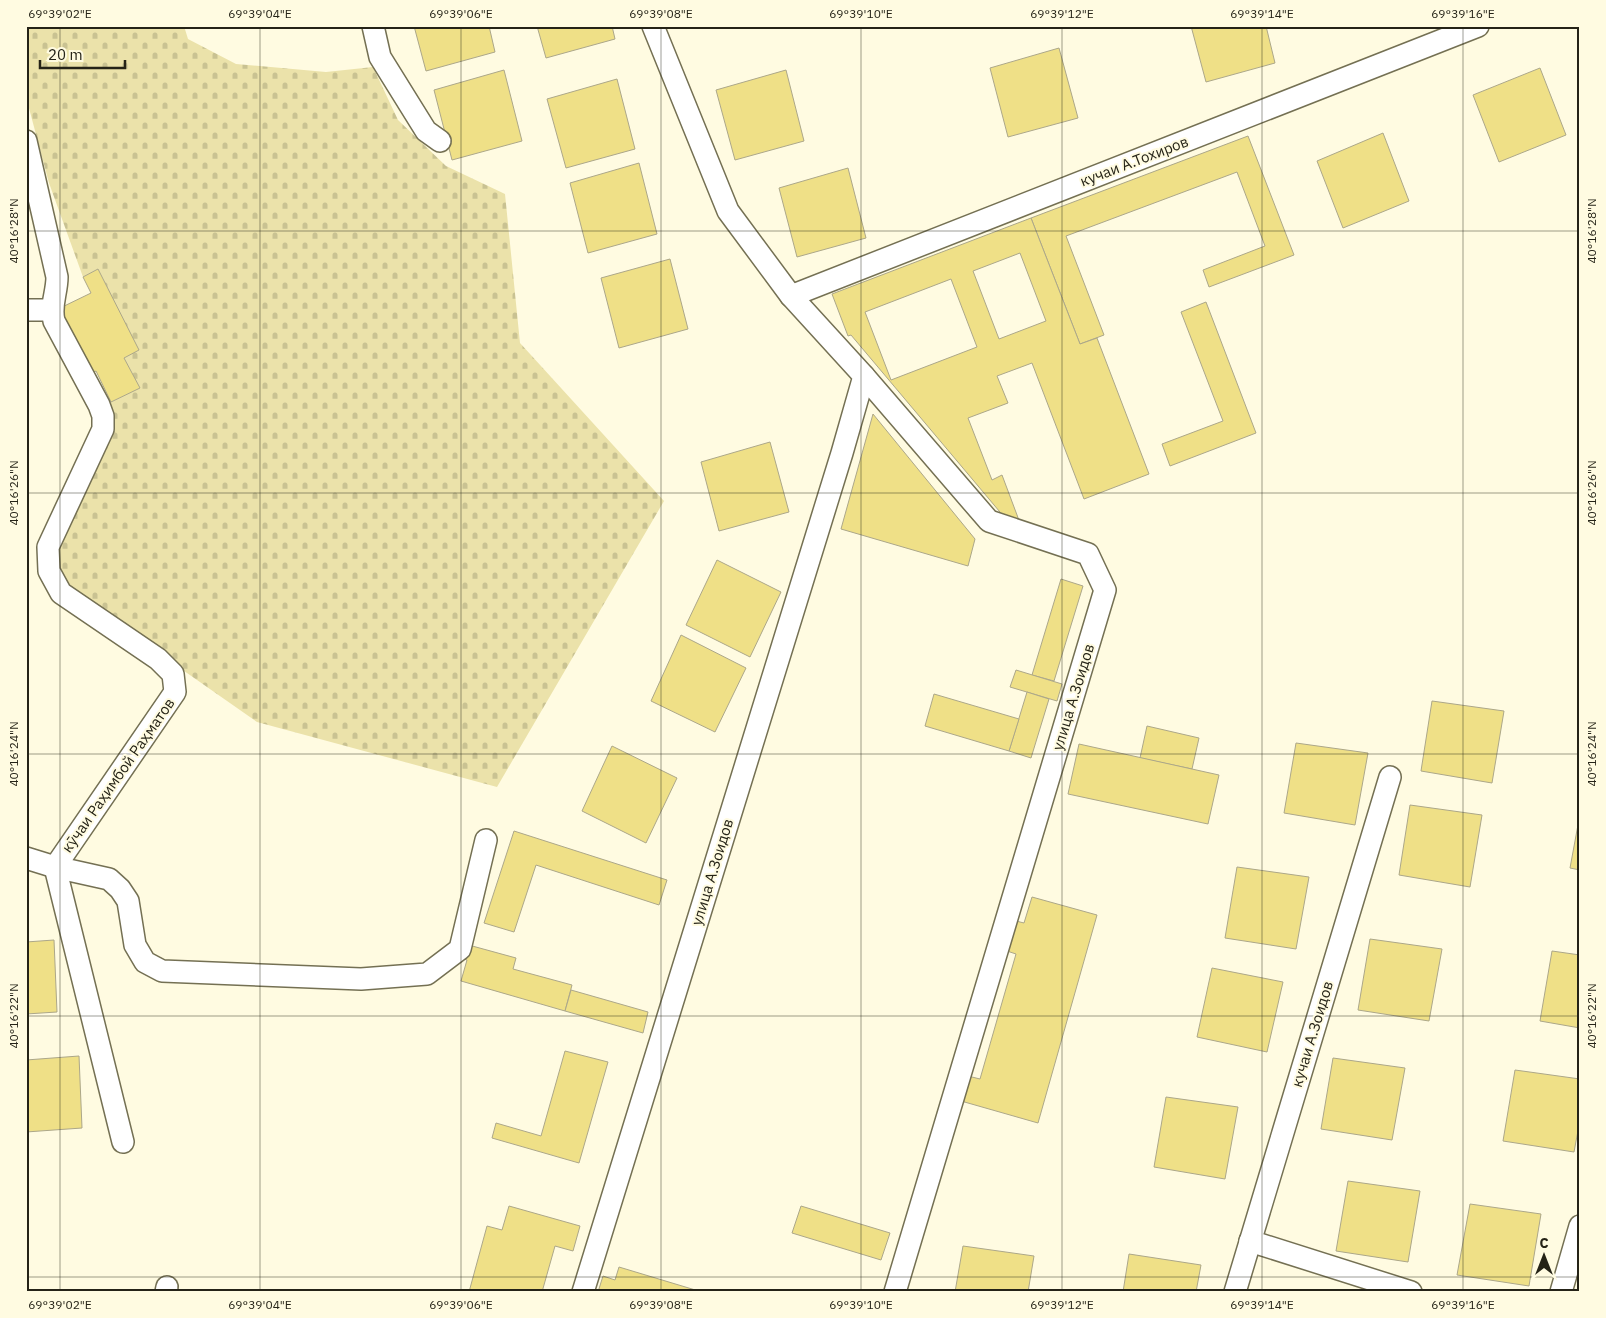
<svg xmlns="http://www.w3.org/2000/svg" width="1606" height="1318" viewBox="0 0 1606 1318" font-family="'IBM Plex Sans',sans-serif">
<style>
.cemetery{fill:url(#cemetery-stones)}
.building{fill:#efe087;stroke:#aca789;fill-rule:evenodd}
.lines{fill:none;stroke-linecap:round;stroke-linejoin:round}
.street-casing{stroke:#747053;stroke-width:24}
.street{stroke:#fff;stroke-width:21}
.ticks{fill:none;stroke:#252317;stroke-width:1;stroke-opacity:0.45}
.labels{text-anchor:middle;dominant-baseline:central;stroke-width:4;stroke-linejoin:round;paint-order:stroke}
.street-label{font-size:15px;fill:#252317;stroke:#fffbe1}
.neatline{fill:none;stroke:#252317;stroke-width:2}
.ticks-label{font-size:12px;text-anchor:middle;fill:#252317}
</style>
<defs>
<pattern id="cemetery-stones" width="16" height="16" patternUnits="userSpaceOnUse" patternTransform="scale(1.25)"><rect width="16" height="16" fill="#ebe2aa"/><path d="M2 7V4a2 2 0 0 1 4 0v3zM10 15v-3a2 2 0 0 1 4 0v3z" fill="#c9c292"/></pattern>
</defs>
<rect width="100%" height="100%" fill="#fffbe1"/>
<!-- cemetery -->
<path class="cemetery" d="M26,26h158l4,13 48,25 90,8 47,-5 25,53 48,46 59,28 15,149 144,158 -167,286 -240,-65 -193,-135 -13,-32 60,-153 28,-14 -15,-30 14,-8 -40,-81 -15,8 -34,-94 -23,-86z"/>
<!-- building -->
<g class="building">
<path d="M414,26h75l6,26 -69,19z"/>
<path d="M537,26h75l3,13 -69,19z"/>
<path d="M1191,26h75l9,37 -69,19z"/>
<path d="M1059,48l19,70 -70,19 -18,-69z"/>
<path d="M1540,68l26,67 -67,27 -26,-67z"/>
<path d="M504,70l18,71 -70,19 -18,-70z"/>
<path d="M786,70l18,71 -69,19 -19,-70z"/>
<path d="M617,79l18,70 -69,19 -19,-69z"/>
<path d="M1383,133l26,68 -66,27 -26,-67z"/>
<path d="M1248,136l46,119 -85,32 -6,-17 62,-24 -28,-74 -171,64 38,99 -24,9 -49,-126z"/>
<path d="M639,163l18,71 -69,19 -18,-70z"/>
<path d="M848,168l18,70 -69,19 -18,-69z"/>
<path d="M1031,218l49,126 17,-6 52,136 -65,25 -52,-136 -35,13 11,27 -40,15 24,62 10,-5 18,48 -15,-5 -154,-183 -3,1 -16,-42zM1020,253l26,68 -47,18 -26,-68zM951,279l26,68 -86,33 -26,-68z"/>
<path d="M670,259l18,70 -69,19 -18,-70z"/>
<path d="M98,269l41,81 -15,8 16,30 -29,14 -15,-31 -8,4 -32,-65 35,-17 -8,-16z"/>
<path d="M1206,302l50,131 -86,33 -8,-22 61,-23 -42,-109z"/>
<path d="M873,414l102,125 -7,27 -127,-37z"/>
<path d="M770,442l19,70 -70,19 -18,-69z"/>
<path d="M717,560l64,32 -31,65 -64,-32z"/>
<path d="M1061,579l22,7 -29,95 -22,-6z"/>
<path d="M681,635l65,33 -31,64 -64,-31z"/>
<path d="M1016,670l46,14 -5,17 -47,-14z"/>
<path d="M1027,692l22,7 -18,59 -22,-7z"/>
<path d="M934,694l85,25 -10,32 -84,-25z"/>
<path d="M1432,701l72,10 -12,72 -71,-12z"/>
<path d="M1147,726l52,12 -7,31 -52,-11z"/>
<path d="M1296,743l72,10 -13,72 -71,-12z"/>
<path d="M1079,744l140,31 -11,49 -140,-30z"/>
<path d="M612,746l65,32 -31,65 -64,-32z"/>
<path d="M1410,805l72,10 -12,72 -71,-12z"/>
<path d="M1580,814v56l-10,-2z"/>
<path d="M514,831l153,49 -8,25 -123,-40 -22,67 -30,-9z"/>
<path d="M1237,867l72,10 -13,72 -71,-11z"/>
<path d="M1032,897l65,18 -59,208 -77,-22 7,-25 12,3 36,-125 -9,-3 9,-30 8,2z"/>
<path d="M1370,939l72,10 -13,72 -71,-11z"/>
<path d="M54,940l3,72 -31,2v-72z"/>
<path d="M465,944l51,14 -3,11 59,16 -7,26 -104,-30 6,-21 -6,-2z"/>
<path d="M1552,951l28,4v73l-40,-7z"/>
<path d="M1212,968l71,14 -16,70 -70,-15z"/>
<path d="M571,990l77,22 -5,21 -78,-22z"/>
<path d="M565,1051l43,11 -29,101 -87,-25 4,-15 45,13z"/>
<path d="M79,1056l3,72 -56,4v-72z"/>
<path d="M1333,1058l72,10 -13,72 -71,-11z"/>
<path d="M1515,1070l65,9v41l-6,32 -71,-11z"/>
<path d="M1166,1097l72,10 -13,72 -71,-12z"/>
<path d="M1348,1181l72,10 -12,71 -72,-11z"/>
<path d="M1470,1204l71,10 -12,72 -72,-11z"/>
<path d="M509,1206l71,20 -7,25 -18,-5 -13,46h-73l18,-66 15,4z"/>
<path d="M801,1206l89,27 -9,27 -89,-27z"/>
<path d="M963,1246l71,10 -6,36h-73z"/>
<path d="M1129,1254l72,11 -5,27h-73z"/>
<path d="M619,1267l83,25h-104l5,-16 12,4z"/>
</g>
<g class="lines">
<!-- street casing -->
<g class="street-casing">
<g id="street">
<path d="M373,26l7,31 46,74 14,10"/>
<path d="M26,141l31,136c0,16 -7,28 -3,44l45,84 4,11v13l-55,118 1,24 12,22 97,66 15,15 2,18 -120,175 68,275"/>
<path d="M791,296l687,-270"/>
<path d="M26,310h26"/>
<path d="M864,376l125,145 99,33 17,36 -210,702"/>
<path d="M26,858l29,9 54,12 11,10 8,12 7,44 10,17 17,9 199,8 66,-5 33,-25 26,-109"/>
<path d="M1250,1241l161,51"/>
<path d="M166,1292l1,-5"/>
<path d="M583,1292l259,-839 22,-77 -73,-80 -63,-85 -75,-185"/>
<path d="M1235,1292l155,-515"/>
<path d="M1561,1292l19,-66"/>
</g>
</g>
<!-- street -->
<use href="#street" class="street"/>
</g>
<!-- ticks -->
<path class="ticks" d="M60,26v1266M260,26v1266M461,26v1266M661,26v1266M861,26v1266M1062,26v1266M1262,26v1266M1463,26v1266M26,231h1554M26,493h1554M26,754h1554M26,1016h1554M26,1277h1554"/>
<g class="labels">
<!-- street labels -->
<g class="street-label">
<text transform="translate(1134 161) rotate(-21)">кучаи А.Тохиров</text>
<text transform="translate(1073 697) rotate(-73)">улица А.Зоидов</text>
<text transform="translate(118 775) rotate(-55)">кӯчаи Раҳимбой Раҳматов</text>
<text transform="translate(712 872) rotate(-73)">улица А.Зоидов</text>
<text transform="translate(1312 1034) rotate(-73)">кучаи А.Зоидов</text>
</g>
</g>
<!-- border -->
<rect width="1606" height="1318" fill="none" stroke="#fffbe1" stroke-width="55"/>
<!-- north arrow -->
<g transform="translate(1544 1256)" stroke="#fffbe1" stroke-width="4" paint-order="stroke">
<path d="M0-4L9 19L0 12L-9 19Z" fill="#252317"/>
<text y="-8" font-size="14" font-weight="bold" text-anchor="middle" fill="#252317">С</text>
</g>
<!-- scale -->
<path d="M40 60v8h85v-8" fill="none" stroke="#252317" stroke-width="2.5"/>
<text x="48" y="60" font-size="15" fill="#252317" stroke="#fffbe1" stroke-width="4" paint-order="stroke">20 m</text>
<rect x="28" y="28" width="1550" height="1262" class="neatline"/>
<g class="ticks-label">
<text x="60" y="18">69°39'02"E</text>
<text x="260" y="18">69°39'04"E</text>
<text x="461" y="18">69°39'06"E</text>
<text x="661" y="18">69°39'08"E</text>
<text x="861" y="18">69°39'10"E</text>
<text x="1062" y="18">69°39'12"E</text>
<text x="1262" y="18">69°39'14"E</text>
<text x="1463" y="18">69°39'16"E</text>
<text transform="translate(14 231) rotate(-90)" y="4">40°16'28"N</text>
<text transform="translate(1592 231) rotate(-90)" y="4">40°16'28"N</text>
<text transform="translate(14 493) rotate(-90)" y="4">40°16'26"N</text>
<text transform="translate(1592 493) rotate(-90)" y="4">40°16'26"N</text>
<text transform="translate(14 754) rotate(-90)" y="4">40°16'24"N</text>
<text transform="translate(1592 754) rotate(-90)" y="4">40°16'24"N</text>
<text transform="translate(14 1016) rotate(-90)" y="4">40°16'22"N</text>
<text transform="translate(1592 1016) rotate(-90)" y="4">40°16'22"N</text>
<text x="60" y="1309">69°39'02"E</text>
<text x="260" y="1309">69°39'04"E</text>
<text x="461" y="1309">69°39'06"E</text>
<text x="661" y="1309">69°39'08"E</text>
<text x="861" y="1309">69°39'10"E</text>
<text x="1062" y="1309">69°39'12"E</text>
<text x="1262" y="1309">69°39'14"E</text>
<text x="1463" y="1309">69°39'16"E</text>
</g>
</svg>
